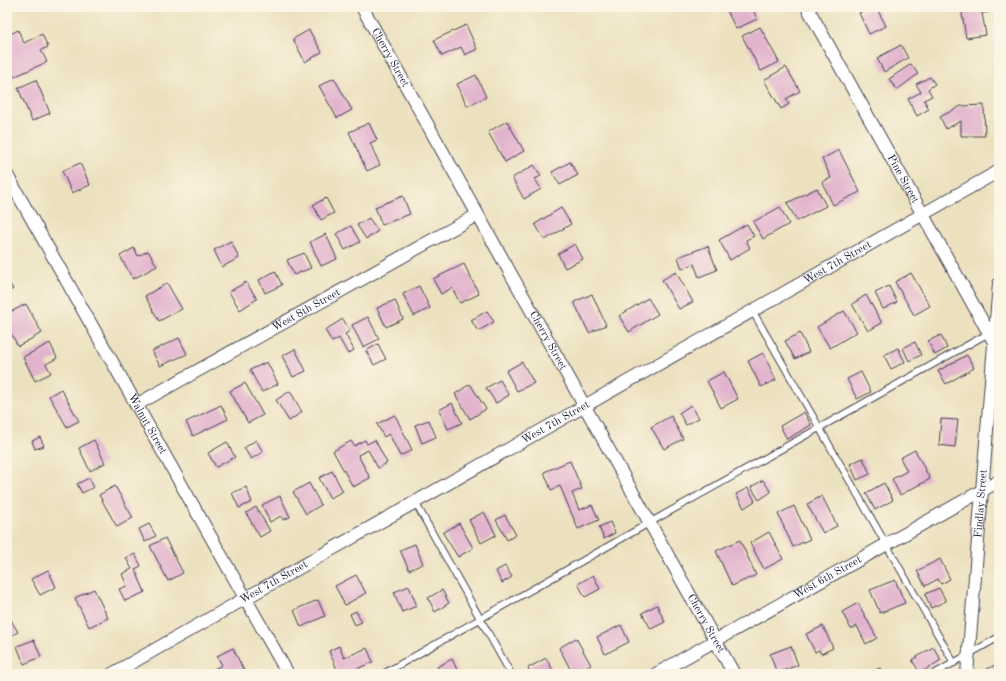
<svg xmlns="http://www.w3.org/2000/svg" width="1006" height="681" viewBox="0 0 1006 681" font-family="'Old Standard TT',serif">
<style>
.building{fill:#e2b3cd}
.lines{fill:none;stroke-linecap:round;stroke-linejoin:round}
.service-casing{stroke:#403f4f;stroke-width:8}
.minor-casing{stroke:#403f4f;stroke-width:14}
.service{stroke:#fff;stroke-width:6}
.minor{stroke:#fff;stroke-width:12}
.labels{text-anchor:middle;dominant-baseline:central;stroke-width:4;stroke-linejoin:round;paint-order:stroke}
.street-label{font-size:11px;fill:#22223b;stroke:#fcf5e5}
</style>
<rect width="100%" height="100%" fill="#fcf5e5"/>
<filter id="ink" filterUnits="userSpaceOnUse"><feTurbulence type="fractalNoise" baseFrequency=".025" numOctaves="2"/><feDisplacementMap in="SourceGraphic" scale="8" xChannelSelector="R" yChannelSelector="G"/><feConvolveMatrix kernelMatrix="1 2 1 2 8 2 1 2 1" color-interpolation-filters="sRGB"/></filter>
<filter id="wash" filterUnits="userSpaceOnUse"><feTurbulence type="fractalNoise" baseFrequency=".012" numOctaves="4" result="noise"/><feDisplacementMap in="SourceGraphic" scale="16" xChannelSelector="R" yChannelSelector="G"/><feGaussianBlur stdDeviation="0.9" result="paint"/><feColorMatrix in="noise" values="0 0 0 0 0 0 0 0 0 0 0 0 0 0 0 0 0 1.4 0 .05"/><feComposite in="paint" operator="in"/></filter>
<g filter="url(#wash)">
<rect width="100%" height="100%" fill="#ece1bf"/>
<g id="blocks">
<!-- building -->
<g class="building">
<path d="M725,7h27l5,12 -21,10z"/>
<path d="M872,7h4l10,19 -17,8 -10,-21z"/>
<path d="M961,7h28l1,5 -8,1 4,22 -20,3z"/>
<path d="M466,25l11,24 -12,6 -4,-8 -19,9 -8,-16z"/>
<path d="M760,27l19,35 -18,9 -19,-35z"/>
<path d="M18,30l6,13 18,-9 6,13 -7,3 6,12 -38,17 -2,-5v-38z"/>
<path d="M309,30l13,22 -17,10 -12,-23z"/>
<path d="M901,45l7,13 -24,14 -7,-14z"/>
<path d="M911,64l7,10 -21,16 -8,-11z"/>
<path d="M786,67l14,24 -14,8 3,5 -8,5 -17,-29z"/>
<path d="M476,75l10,22 -19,9 -10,-22z"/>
<path d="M930,77l5,7 -7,5 4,7 -8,4 5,9 -12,7 -9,-17 13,-7 -5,-8z"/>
<path d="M334,78l18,32 -15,8 -18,-32z"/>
<path d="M36,80l14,33 -18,8 -14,-33z"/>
<path d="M984,105l1,31h-24v-15l-15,8 -6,-12 21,-11z"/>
<path d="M507,121l17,30 -19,11 -17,-30z"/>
<path d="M369,123l8,17 -7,3 10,22 -13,6 -18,-39z"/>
<path d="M839,150l21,42 -27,13 -11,-23 9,-4 -9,-19z"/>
<path d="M570,162l8,13 -18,10 -8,-13z"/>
<path d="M80,163l10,22 -18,8 -10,-22z"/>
<path d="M534,165l7,11 -6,3 6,10 -17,10 -12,-21z"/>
<path d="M817,188l9,18 -29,15 -10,-18z"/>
<path d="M403,196l7,18 -28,11 -7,-18z"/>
<path d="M326,198l8,15 -13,7 -8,-15z"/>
<path d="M780,207l9,17 -26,15 -10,-17z"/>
<path d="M561,208l10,16 -26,16 -10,-16z"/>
<path d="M369,218l9,13 -12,8 -9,-14z"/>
<path d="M747,224l7,12 -8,4 4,8 -20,12 -11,-20z"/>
<path d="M351,226l9,16 -15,8 -9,-16z"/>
<path d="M326,234l11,25 -16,7 -11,-24z"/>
<path d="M231,241l8,17 -17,9 -8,-17z"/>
<path d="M575,244l8,15 -18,9 -7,-14z"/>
<path d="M708,246l9,24 -18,7 -5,-13 -12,5 -4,-12z"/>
<path d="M134,248l4,8 10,-5 9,15 -24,13 -13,-23z"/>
<path d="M304,253l7,15 -17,7 -7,-15z"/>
<path d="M464,264l15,30 -19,9 -8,-15 -11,6 -8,-15z"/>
<path d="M275,271l7,14 -17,8 -6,-13z"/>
<path d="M676,272l17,30 -14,7 -17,-29z"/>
<path d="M911,273l19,33 -16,9 -19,-33z"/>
<path d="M7,280l6,9 -6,4z"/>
<path d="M246,282l11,17 -17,11 -11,-18z"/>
<path d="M167,283l15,26 -23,12 -14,-25z"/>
<path d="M419,286l11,22 -16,8 -11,-22z"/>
<path d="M889,286l8,16 -14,7 -8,-16z"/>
<path d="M592,294l14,31 -17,8 -15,-31z"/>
<path d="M866,295l16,28 -14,8 -16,-27z"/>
<path d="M648,298l10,16 -29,18 -10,-16z"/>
<path d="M395,300l8,19 -17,8 -9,-19z"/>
<path d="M26,304l16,29 -24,13 -11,-20v-12z"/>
<path d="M487,311l7,11 -16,9 -7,-11z"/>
<path d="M844,311l13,21 -27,16 -13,-21z"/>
<path d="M368,317l11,22 -16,8 -11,-22z"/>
<path d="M343,319l7,12 -5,3 9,16 -6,4 -9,-16 -7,4 -7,-12z"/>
<path d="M800,333l9,19 -14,7 -10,-18z"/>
<path d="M941,335l6,13 -12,7 -7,-14z"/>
<path d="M179,338l8,16 -27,12 -8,-15z"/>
<path d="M915,342l6,13 -12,6 -6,-13z"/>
<path d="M50,343l7,15 -11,6 5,9 -16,8 -12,-24z"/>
<path d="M378,344l8,15 -12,6 -8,-14z"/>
<path d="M898,348l7,14 -14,7 -7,-14z"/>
<path d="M295,349l11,22 -13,6 -11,-21z"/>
<path d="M763,353l13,27 -15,7 -13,-26z"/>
<path d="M967,355l7,13 -28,16 -8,-13z"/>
<path d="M267,362l11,22 -16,8 -12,-22z"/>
<path d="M522,362l12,21 -17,8 -11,-20z"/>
<path d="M724,372l14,27 -17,9 -14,-27z"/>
<path d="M861,372l10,20 -14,7 -10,-20z"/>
<path d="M500,380l9,15 -13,8 -10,-15z"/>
<path d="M245,383l18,32 -15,8 -18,-32z"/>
<path d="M470,384l16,25 -16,10 -15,-25z"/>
<path d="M61,389l18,32 -12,6 -18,-31z"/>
<path d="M290,391l12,21 -13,9 -13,-21z"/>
<path d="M452,403l10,20 -14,6 -9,-19z"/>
<path d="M221,405l7,14 -35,17 -7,-14z"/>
<path d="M691,405l8,13 -13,7 -7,-12z"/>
<path d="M804,412l7,13 -24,14 -7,-13z"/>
<path d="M395,415l17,35 -12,6 -11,-22 -5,3 -7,-13z"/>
<path d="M671,416l12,23 -19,10 -13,-22z"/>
<path d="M941,419l17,1 -3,27 -16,-2z"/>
<path d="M429,420l7,17 -14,6 -7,-18z"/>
<path d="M40,437l4,9 -9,3 -3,-8z"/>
<path d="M94,440l11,23 -15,8 -11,-23z"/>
<path d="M256,440l7,12 -12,7 -7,-11z"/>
<path d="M365,440l2,4 8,-4 12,23 -9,5 -10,-18 -10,5 12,23 -17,9 -20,-36 18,-10 3,5z"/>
<path d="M227,442l8,15 -19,10 -8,-14z"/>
<path d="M915,450l15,29 -30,16 -8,-16 15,-8 -7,-13z"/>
<path d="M863,458l7,16 -13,6 -7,-16z"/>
<path d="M570,461l12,28 -10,4 7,17 13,-5 7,15 -21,9 -18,-43 -9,4 -7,-18z"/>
<path d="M332,471l11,20 -13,7 -11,-20z"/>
<path d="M89,478l5,9 -12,6 -5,-9z"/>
<path d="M763,480l8,12 -12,8 -8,-13z"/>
<path d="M309,483l12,22 -15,9 -13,-22z"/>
<path d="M884,483l9,17 -18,10 -9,-17z"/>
<path d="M115,486l18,32 -16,9 -18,-32z"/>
<path d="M246,487l6,15 -13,6 -7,-15z"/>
<path d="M748,488l7,13 -11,7 -8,-14z"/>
<path d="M280,496l10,21 -7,3 -2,-4 -11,6 -8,-17z"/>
<path d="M822,496l15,30 -14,7 -16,-29z"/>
<path d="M794,506l16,33 -17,8 -15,-33z"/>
<path d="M256,507l14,24 -10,6 -14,-24z"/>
<path d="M484,512l12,23 -15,8 -12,-23z"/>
<path d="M505,515l11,20 -9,5 -11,-20z"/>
<path d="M610,522l5,11 -11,6 -5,-12z"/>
<path d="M459,523l14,25 -15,9 -15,-24z"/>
<path d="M149,524l7,12 -11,6 -6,-13z"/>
<path d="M769,532l14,27 -19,10 -14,-26z"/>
<path d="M165,538l18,35 -15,8 -18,-35z"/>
<path d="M740,540l16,35 -24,11 -16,-35z"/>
<path d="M415,544l8,20 -14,6 -9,-20z"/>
<path d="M135,554l6,12 -6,3 10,23 -20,9 -6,-12 8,-3 -5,-12 10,-5 -6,-11z"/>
<path d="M940,559l10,20 -9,5 -3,-5 -13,7 -8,-15z"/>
<path d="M505,566l7,11 -10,6 -6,-12z"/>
<path d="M48,570l8,17 -16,8 -9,-16z"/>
<path d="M356,575l10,18 -21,12 -10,-19z"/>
<path d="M593,575l7,14 -15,8 -7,-13z"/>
<path d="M895,580l10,23 -25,10 -10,-23z"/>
<path d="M409,586l8,20 -15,6 -8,-20z"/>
<path d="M939,588l7,13 -15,7 -6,-14z"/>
<path d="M94,589l14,29 -19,9 -14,-29z"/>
<path d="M442,590l7,13 -14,9 -7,-14z"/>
<path d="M318,600l7,16 -24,11 -7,-17z"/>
<path d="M858,603l19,35 -11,6 -9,-18 -6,3 -9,-17z"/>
<path d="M657,605l8,17 -14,7 -9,-16z"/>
<path d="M356,611l6,11 -7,3 -5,-11z"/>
<path d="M9,617l9,15 -11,6v-19z"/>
<path d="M621,625l8,17 -24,12 -8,-17z"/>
<path d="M823,626l10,22 -12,6 -2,-4 -4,2 -9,-18z"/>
<path d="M576,638l15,27 -18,9 -14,-26z"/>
<path d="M34,640l7,17 -17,7 -7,-18z"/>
<path d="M339,646l5,12 23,-10 6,14 -28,12h-6l-10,-23z"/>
<path d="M791,646l7,19 -21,8 -7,-19z"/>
<path d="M933,647l8,13 -21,13 -8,-13z"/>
<path d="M233,648l12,25 -29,1 -2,-5 8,-4 -5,-9z"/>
<path d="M546,658l9,16h-24l-3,-6z"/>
<path d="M452,659l7,15h-18l-4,-7z"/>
<path d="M999,663v11h-9l-3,-5z"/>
<path d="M880,668l3,6h-15z"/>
</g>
</g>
</g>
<g filter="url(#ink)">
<use href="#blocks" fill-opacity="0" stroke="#403f4f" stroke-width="1"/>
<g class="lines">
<!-- service casing -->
<g class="service-casing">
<g id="service">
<path d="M752,310l202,353"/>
<path d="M415,502l96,172"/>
<path d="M383,674l266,-151 340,-190"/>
<path d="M934,674l65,-37"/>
</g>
</g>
<!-- minor casing -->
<g class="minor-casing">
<g id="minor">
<path id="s1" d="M362,7l372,667"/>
<path id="s2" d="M807,7l192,344"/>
<path id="s3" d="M7,175l281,499"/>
<path id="s4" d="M136,405l341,-190"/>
<path id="s5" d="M112,674l887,-503"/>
<path id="s6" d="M656,674l343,-193"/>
<path id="s7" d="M967,674l32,-390"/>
</g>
</g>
<!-- service -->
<use href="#service" class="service"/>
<!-- minor -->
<use href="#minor" class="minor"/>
</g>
</g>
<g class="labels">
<!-- street labels -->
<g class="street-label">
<text stroke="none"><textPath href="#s1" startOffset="58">Cherry Street</textPath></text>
<text stroke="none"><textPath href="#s2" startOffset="197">Pine Street</textPath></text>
<text stroke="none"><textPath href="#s5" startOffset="834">West 7th Street</textPath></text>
<text stroke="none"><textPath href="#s4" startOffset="195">West 8th Street</textPath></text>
<text stroke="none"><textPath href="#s1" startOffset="382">Cherry Street</textPath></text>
<text stroke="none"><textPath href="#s5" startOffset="510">West 7th Street</textPath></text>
<text stroke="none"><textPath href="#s3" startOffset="286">Walnut Street</textPath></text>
<text stroke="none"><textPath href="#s7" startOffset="171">Findlay Street</textPath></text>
<text stroke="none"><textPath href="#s6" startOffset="197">West 6th Street</textPath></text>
<text stroke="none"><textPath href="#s5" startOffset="186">West 7th Street</textPath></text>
<text stroke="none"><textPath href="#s1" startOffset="706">Cherry Street</textPath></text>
</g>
</g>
<!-- margin -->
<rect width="1006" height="681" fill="none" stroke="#fcf5e5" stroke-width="24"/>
</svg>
